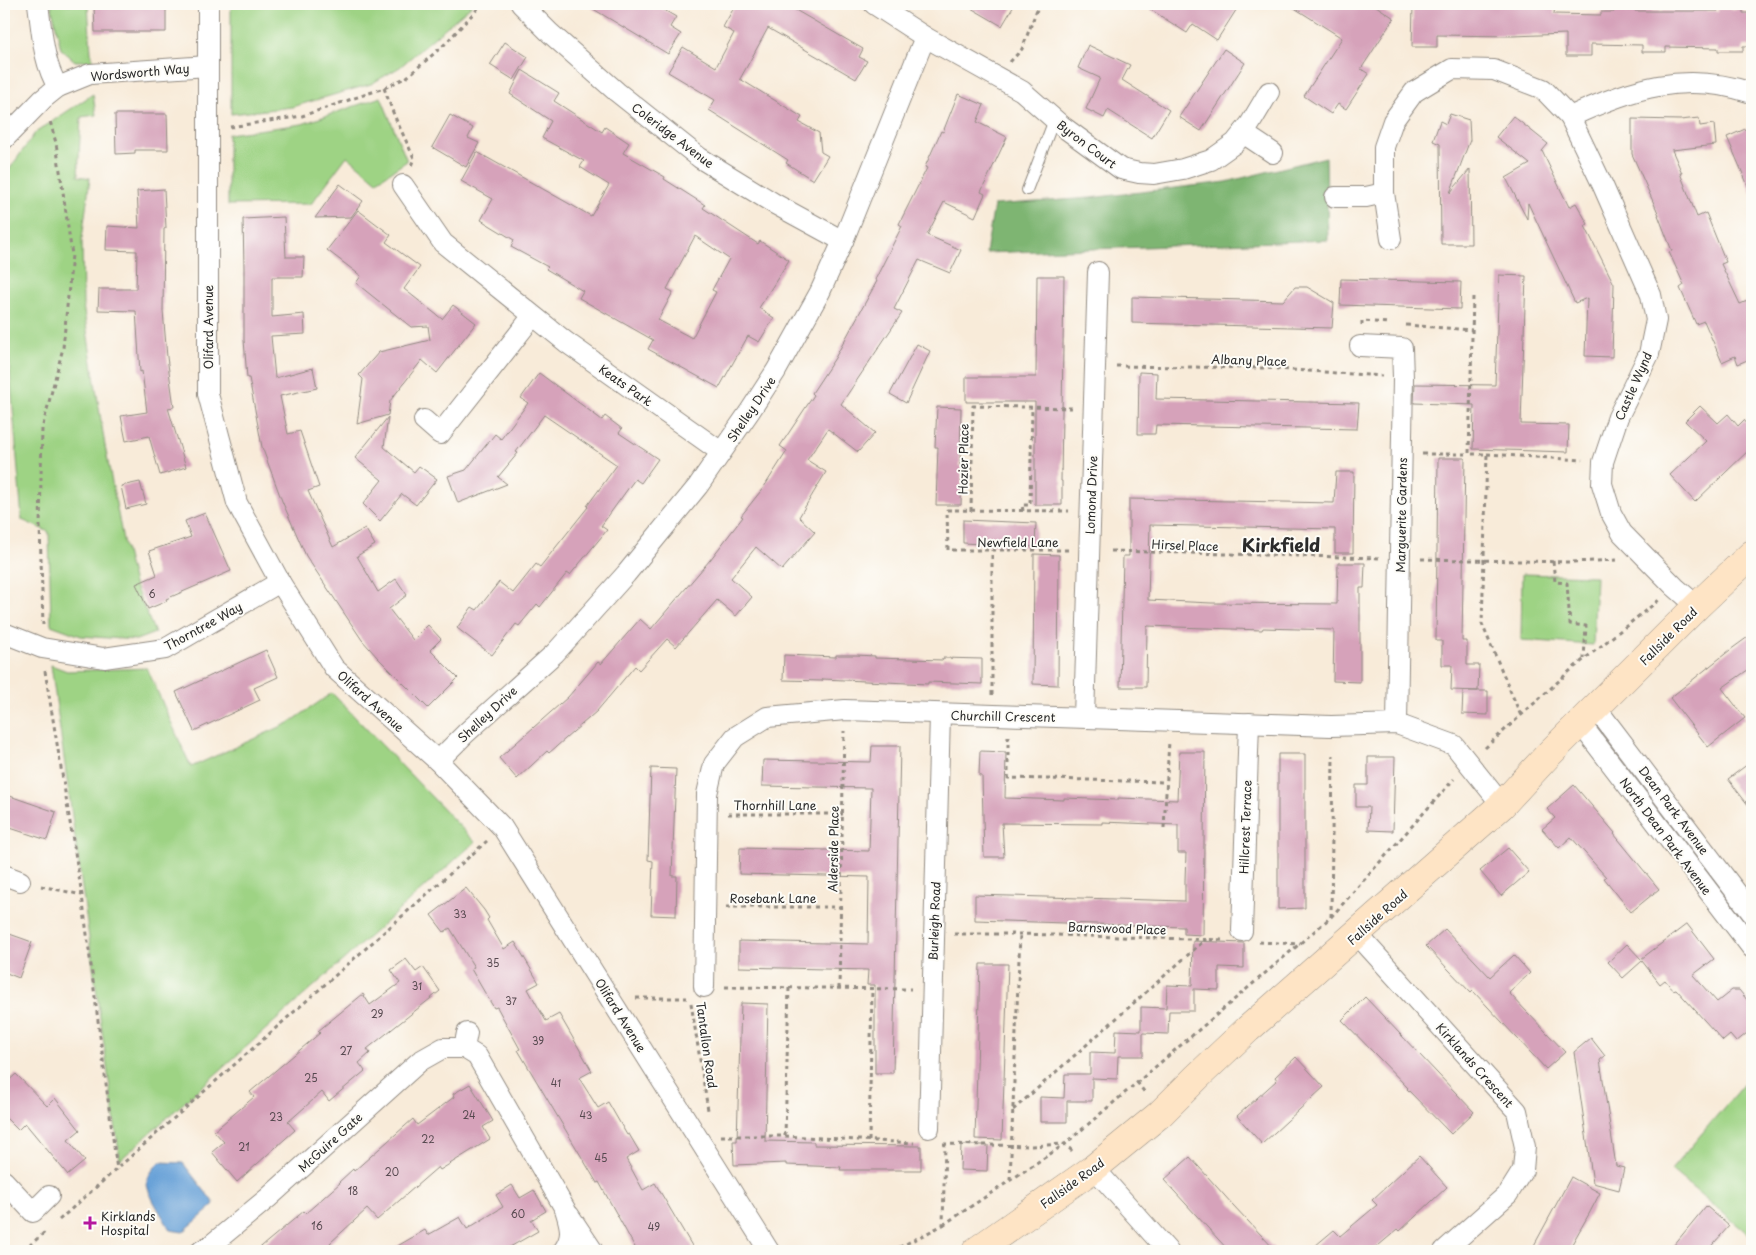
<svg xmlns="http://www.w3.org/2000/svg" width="1756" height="1255" viewBox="0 0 1756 1255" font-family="'Playpen Sans',sans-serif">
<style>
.green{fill:#9ed384;stroke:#647f58}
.forest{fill:#7eb572;stroke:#54704e}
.water{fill:#69a2d8;stroke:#4a6682}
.building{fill:#d6a2ba;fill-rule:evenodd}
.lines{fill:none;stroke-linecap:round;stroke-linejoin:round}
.lane-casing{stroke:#928b82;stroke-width:12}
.street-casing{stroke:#928b82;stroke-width:22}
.secondary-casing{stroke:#928b82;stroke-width:29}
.path{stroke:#928b82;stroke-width:3;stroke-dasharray:4 4;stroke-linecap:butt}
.lane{stroke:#fff;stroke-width:10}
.street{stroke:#fff;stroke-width:20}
.secondary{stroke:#fee4c5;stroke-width:28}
.poi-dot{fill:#b5179e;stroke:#fdfcf7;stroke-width:2}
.labels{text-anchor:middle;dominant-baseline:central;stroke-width:4;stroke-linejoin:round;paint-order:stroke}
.number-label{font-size:10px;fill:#56494f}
.street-label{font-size:12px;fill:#2b2b2b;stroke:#fdfcf7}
.poi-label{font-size:12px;fill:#2b2b2b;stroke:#fdfcf7;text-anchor:start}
.district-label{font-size:18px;font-weight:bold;fill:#2b2b2b;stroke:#fdfcf7}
</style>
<rect width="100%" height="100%" fill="#fdfcf7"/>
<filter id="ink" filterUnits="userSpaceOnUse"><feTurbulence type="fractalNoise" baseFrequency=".02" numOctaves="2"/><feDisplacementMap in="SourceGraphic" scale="10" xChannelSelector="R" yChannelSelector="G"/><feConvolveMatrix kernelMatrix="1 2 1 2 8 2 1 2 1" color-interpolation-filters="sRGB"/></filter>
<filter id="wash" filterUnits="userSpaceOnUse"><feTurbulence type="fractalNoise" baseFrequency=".0096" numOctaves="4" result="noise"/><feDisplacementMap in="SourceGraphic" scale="20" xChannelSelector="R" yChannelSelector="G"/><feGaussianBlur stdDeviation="1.12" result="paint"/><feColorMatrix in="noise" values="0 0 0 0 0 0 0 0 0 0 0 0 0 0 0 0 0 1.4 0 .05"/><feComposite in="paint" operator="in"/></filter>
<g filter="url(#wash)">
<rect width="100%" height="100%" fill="#f8ebd9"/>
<!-- green -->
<g class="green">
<path d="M51,4h37l3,49 2,8h-18l-14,-12z"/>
<path d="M231,4h242l-73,63 -29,17 -79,23 -61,7z"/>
<path d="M93,94l3,21 -15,2 -3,59 12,2 -8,61 1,66 22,141 18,94 11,44 21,49 -19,7 -55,-4 -30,-11 -2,-93 -27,-12 -15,-186h-3v-157l31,-44z"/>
<path d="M381,97l26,64 -30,20 -30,-25 -36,48 -83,1v-71l74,-10z"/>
<path d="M1522,574l74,2 -3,69 -72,-5z"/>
<path d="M51,665l16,6 80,-3 44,99 98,-44 43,-30 143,149 -355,318z"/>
<path d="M1752,1074v163l-81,-67z"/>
</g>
<!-- forest -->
<path class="forest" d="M1326,157l2,83 -342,13 8,-48 96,-7 136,-16z"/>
<!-- water -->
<path class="water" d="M160,1162l23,1 31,40 -2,4 -29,25 -13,-2c-5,-11 -24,-37 -23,-48 1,-8 8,-15 13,-20z"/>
<g id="blocks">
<!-- building -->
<g class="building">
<path d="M585,4h69l22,13 -6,10 11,7 -13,20z"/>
<path d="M736,4h49l78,45 -4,8 8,4 -11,18 -88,-51 -28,51 62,38 -3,5 20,11 2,19 7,4 -15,24 -27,-17 2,-3 -79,-50 6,-10 -47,-28 15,-25 33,20 18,-34 -11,-6z"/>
<path d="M964,4h51l-13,22z"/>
<path d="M1142,4h98l-23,36 -24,-16 -6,9z"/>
<path d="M1288,4h85l21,14 -33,51 8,5 -23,35 -8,-5 -7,10 -27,-18 38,-58z"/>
<path d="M1446,4h109l-1,10 47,1v-3h13v-4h21v3h83v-2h25v4h9v33h-9v5h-25v-3l-52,-1v5h-24v-7l-51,-1v12h-25v-22l-53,2 -76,-1v12h-25l1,-42 33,1z"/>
<path d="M166,5v27h-71l-1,-26z"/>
<path d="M505,42l23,15 -14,23 -24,-15z"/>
<path d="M1088,45l42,20 -8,15 47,30 -17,28 -44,-28 -4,8 -18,-9 14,-31 -22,-10z"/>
<path d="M1224,49l21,14 -44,68 -22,-14z"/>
<path d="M522,70l37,23 -5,8 48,31 3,-5 24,16 -6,10 42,24 -1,2 41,26 -2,3 55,36 2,-3 29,19 -30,48 15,10 -15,24 -11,-6 -29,52 -71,-39 5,-9 -74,-42 4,-7 -37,-22 2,-2 -37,-20 3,-7 -33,-20 12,-21 -32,-18 16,-29 114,64 18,-31 -29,-18 4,-6 -42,-23 9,-17 -41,-27zM695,236l34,23 -17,31 4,2 -24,46 -34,-18 15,-28 -6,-3z"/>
<path d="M958,94l26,11 -7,17 30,15 -26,55 4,2 -10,23 -31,-15 -17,33 34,15 -11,23 -31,-13 -25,49 8,4 -61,91 34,29 -17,19 -30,-23 -21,31 19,12 -27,45 16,15 -33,38 -26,-23 -25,31 21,19 -16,19 -19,-16 -41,47 -9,-8 -28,31 -4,-4 -38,45 -48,42 -2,-2 -30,28 -18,-21 69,-61 30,-35 3,2 39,-45 11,10 59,-69 33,-43 -2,-1 23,-29 23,-36 -7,-5 34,-51 -2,-2 23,-35 42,-77 -2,-1 27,-54 -3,-2 28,-56 -2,-1 16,-36 2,1z"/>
<path d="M115,114h52l1,36h-33v3l-19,1z"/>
<path d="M1450,114l19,6 1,20 -20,53 20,-24 1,75h-30l-1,-100 -7,-3 7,-20 6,3z"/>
<path d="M450,115l23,13 -5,10 11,5 -13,24 -34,-20z"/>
<path d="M1513,116l35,28 -6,7 27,56 7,-4 12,21 -3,2 29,58 -2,73 -27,-1 2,-58 -12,5 -47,-100 -1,16 -21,-41 24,-14 -34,-27z"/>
<path d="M1699,118l1,8 14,-2 2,21 -44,5 10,23h-2l17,44 9,-4 20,49 -5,2 19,40 12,-5v59l-14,6 -3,-8 -13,6 -18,-41 -8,3 -16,-36 4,-3 -15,-33 3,-1 -14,-36h1l-27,-61v-35l48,1z"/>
<path d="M1752,126v69l-25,-58z"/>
<path d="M340,184l23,17 -12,16 -36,1z"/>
<path d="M164,189l2,39 -2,1 -1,82 4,46 7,50 -6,1 18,59 -26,8 -11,-39 -23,5 -5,-25 26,-4 -5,-41 -2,1 -4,-61 -38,-1 1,-21h37l1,-38 -31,-1 1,-24 32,2 -2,-37z"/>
<path d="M358,210l33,25 -5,7 34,25 -16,22 38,30 11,-14 23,18 -39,50 -15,-13 -32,41 -2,14 -31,9 6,-45 -4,-4 20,-23 51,-12 -2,-14 -17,1 -55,-44 5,-7 -34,-26z"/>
<path d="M284,217l2,40h18l-1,20h-31v40l32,-3 1,20 -34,2 4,42 38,-10 4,20 -37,8 8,38 12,-3 19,56 -11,4 25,56 32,-19 10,17 -18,11 21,36 18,-13 11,16 -18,14 24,31 15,-15 13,14 -11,11 28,28 -30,30 -51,-51 -15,-17 -56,-84 -24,-55 -20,-54 -13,-69h-2l-3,-38v-72l-1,-49z"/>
<path d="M1499,275l27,1 -5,148 48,1 -1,27 -95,-3 1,-44 -60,-2 1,-19 80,1z"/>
<path d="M1037,276h27l-3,205h1v24h-27v-103h-69v-25h70z"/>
<path d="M1341,279l120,3 -1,27 -120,-4z"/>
<path d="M1295,287h12l27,16 -2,25 -200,-5v-26l151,4z"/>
<path d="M917,344l13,7 -24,52 -16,-9z"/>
<path d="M1139,372l18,1 -1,26 203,4 -2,26 -201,-4 -1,9h-17z"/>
<path d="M539,373l63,47 3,-4 17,13 -3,4 39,26 -17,24 -6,-4 -34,47 6,4 -37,45 -3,-2 -27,34 -3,-3 -18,22 -3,-2 -24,31 -35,-27 15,-21 5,3 22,-28 14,11 23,-29 4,3 48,-60 -1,-1 30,-41 -73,-50 -28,37 2,1 -20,24 9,7 -49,19 -10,-27 18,-6 29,-36 6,5 27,-36 -7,-5z"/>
<path d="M1700,406l18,17 10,-9 10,12 6,-6 8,10v17l-57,55 -25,-27 36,-34 -21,-20z"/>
<path d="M937,407l24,1 -1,58h2l-1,39h-25l2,-58h-3z"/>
<path d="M388,417l-4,30 30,25 5,-6 18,13 -21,26 -14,-11 -22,27 -17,-17 19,-24 -27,-22z"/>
<path d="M1438,458h27l-3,183h5v24h12l-1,26 -27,-1 1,-25h-10v-24h-6z"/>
<path d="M1336,472h18l-1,81h-18v-24l-185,-4 -2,75 63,3 126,1 1,-41h27l-1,25h-4v94l-27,-1 1,-51h-1l-70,-2 -1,2 -114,-4 -1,1 -1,60h-26l3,-131h6v-57l205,4z"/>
<path d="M140,482l6,22 -20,5 -5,-23z"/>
<path d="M205,513l26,58 -65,28 1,2 -19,8 -12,-25 21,-9 -8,-24 42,-14 -6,-16z"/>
<path d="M963,520l73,3 -1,24 -72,-4z"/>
<path d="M1034,554l25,1 -1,130 -25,-1z"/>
<path d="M1752,634v33l-30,21 23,30 -37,29 -38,-49 60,-48z"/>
<path d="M266,650l12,27 -24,11 6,12 -66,31 -18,-39z"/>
<path d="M784,655l52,2v-2h20l19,1v2l68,2v-2l39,1v25l-54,-2v2l-105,-5 -1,2 -39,-1z"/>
<path d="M1463,691h25v24l-26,-1z"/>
<path d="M872,746h28l-7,327h-18v-88h-8l1,-15 -129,-3v-26l129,3 1,-67 -130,-3 1,-26 129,3 2,-63 -109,-2 1,-26 108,2z"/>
<path d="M980,751l26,1 -1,46 59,2v-2l54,2v-2l59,2 2,-48h26l-2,183 -19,-1v-7l-209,-7v-25l210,6v-21l1,-27h-8v-28l-76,-3v2l-100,-1 2,34h-20l-2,-81h-3z"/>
<path d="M1278,754h27v154l-27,1z"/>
<path d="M1368,757h27l-2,74 -25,-1 1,-23h-13v-22h12z"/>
<path d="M1752,761v49l-24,-31z"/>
<path d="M651,768l25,1 -4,107h5l-1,40 -25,-1 2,-54 -5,-1z"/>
<path d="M1574,785l41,48 -1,1 45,55 -28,23 -27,-34 2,-1 -35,-40 -12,11 -17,-19 13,-11 -8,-9z"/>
<path d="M4,794l52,18 -9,28 -43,-14z"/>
<path d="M1508,848l21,24 -28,24 -21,-25z"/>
<path d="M466,888l18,22 5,8 -2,2 17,29 11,-7 24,41 -11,6 18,32 13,-7 33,57 -13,7 19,30 10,-6 19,33 2,-1 10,17 -13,8 17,31 12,-7 40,68h-58l-38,-69 -2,1 -10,-17 -69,-116 2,-1 -23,-42 -3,1 -9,-15 -14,-24 3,-2 -24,-39 -6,4 -13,-17z"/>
<path d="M1687,924l27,35 -21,16 24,27 15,-12h7l13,16v23l-16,13 -6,-7 -7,6 -47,-52 -3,1 -8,-10 -5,4 -18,-23 -19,17 -15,-16 19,-18 14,15z"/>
<path d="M1445,929l45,48 24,-22 16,18 -21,20 56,59 -19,17 -73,-78 -2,2 -45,-47z"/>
<path d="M4,932l28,10 -13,36 -15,-6z"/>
<path d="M1193,941l51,2v25l-25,-1v23l-25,-1v22h-25l-1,23 -25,-1v23h-25l-1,23 -25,-1v23h-25v21h-27v-25l24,1 1,-24h25v-22l25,1 1,-23 25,1v-24l25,1 1,-23 25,1z"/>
<path d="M406,959l10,13 7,-5 17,24 -73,58 3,4 -11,10 6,8 -36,30 -7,-9 -34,30 7,8 -58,52 -25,-30 12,-10 -10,-11 40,-34 -4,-5 70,-59 -2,-2 45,-37 7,11 30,-22 -9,-13z"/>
<path d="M980,964h28l-6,176 -27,-1z"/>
<path d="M1365,997l109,115 -23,22 -44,-45 1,-1 -66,-68z"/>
<path d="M741,1003l27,1 -3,137 49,1v3l107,1v24h-81l1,-3 -55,-2v-2l-52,2 -1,-24h4z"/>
<path d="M1591,1038l14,18 -5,4 16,106 8,2 -5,22 -26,-7 -19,-131z"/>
<path d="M1296,1057l28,30 -62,57 -25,-28 40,-36 -2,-3z"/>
<path d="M16,1074l31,32 8,-8 25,32 -12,10 17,21 -17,14 -43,-52 -7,7 -14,-14v-31z"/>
<path d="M470,1084l23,37 -10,6 7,12 -50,31 -2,-3 -61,53 -10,-11 -37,34 7,8h-81l48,-40 2,2 34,-30 -1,-1 14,-13 1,2 59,-52 4,6 37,-28 -1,-3z"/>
<path d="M961,1145h27l-1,26 -27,-1z"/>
<path d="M1419,1156l28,31 -47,44 -2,-2 -26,22h-63l25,-21 6,6 37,-31 -5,-5z"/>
<path d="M1190,1157l43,48 43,46h-47l-65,-71z"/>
<path d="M1571,1177l29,16 -11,21 -21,37h-37z"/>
<path d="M512,1185l8,13 14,-8 12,21 -15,9 7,11 -35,20h-114l36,-21 3,5 32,-18 7,12 36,-22 -7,-12z"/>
<path d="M1706,1206l23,20 -22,25h-38z"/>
</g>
</g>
</g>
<g filter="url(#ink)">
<use href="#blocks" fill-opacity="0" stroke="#928b82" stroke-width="1"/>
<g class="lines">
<!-- lane casing -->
<g class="lane-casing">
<path id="lane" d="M1027,190l27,-70"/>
</g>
<!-- street casing -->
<g class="street-casing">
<g id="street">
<path d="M38,4c4,28 5,59 20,83"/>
<path d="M208,4v390l29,109 43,79 54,86 104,93 64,66 267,424"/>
<path d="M521,4l29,29 67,59 83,66 75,46 68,37"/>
<path d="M874,4l51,33 97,54 40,35 59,43 18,4 15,1 29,-5 28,-9 24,-17 15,-19 19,-32"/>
<path d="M1570,117c61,-29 115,-46 182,-24"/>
<path d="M1243,133l30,20"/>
<path d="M4,139l39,-40 15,-12 32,-13 118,-8"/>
<path d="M403,185l40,58 123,99 155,110"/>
<path d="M1335,197h31l18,-4"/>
<path d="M1391,239l-7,-46v-46l9,-26 21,-29 38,-23 42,1 49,19 27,28 33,69 48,109 5,25 -7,34 -31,63 -15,45 -1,22 9,29 11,20 53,54 22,19"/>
<path d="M1360,346l42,2 1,30 -6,346"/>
<path d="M424,420l16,14 92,-117"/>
<path d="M4,633l38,15 62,10 61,-9 115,-67"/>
<path d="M1596,708l156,205"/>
<path d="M1084,717l14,-445"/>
<path d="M1580,723l172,225"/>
<path d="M438,761l28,-28 89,-80 71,-79 72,-88 52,-75 26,-40 44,-79 23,-51 82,-204"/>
<path d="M4,875l16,6"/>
<path d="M1242,931l7,-208"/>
<path d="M1357,934l160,177 8,36 -2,23 -15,24 -64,57"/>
<path d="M704,987l3,-193 7,-30 21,-27 32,-20 78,-7 486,16 66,-2 57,21 48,60"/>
<path d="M467,1033l-3,15 13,8 88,153c5,16 9,28 -2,42"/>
<path d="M929,1128l11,-414"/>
<path d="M1094,1168l74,83"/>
<path d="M4,1181l29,31 16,-16"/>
<path d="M569,1215l24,36"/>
<path d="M201,1251l10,-6 57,-47 152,-137 23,-13h21"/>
</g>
</g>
<!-- secondary casing -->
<g class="secondary-casing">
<path id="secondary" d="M976,1251l118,-83 66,-54 37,-37 51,-48 254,-224 47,-51 148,-148 55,-52"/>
</g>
<!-- path -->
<g class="path">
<path d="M1010,62l12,-13 17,-45"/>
<path d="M384,88l10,27 20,43 -3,8"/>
<path d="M230,127l72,-11 82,-28 23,-11 38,-33 37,-40"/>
<path d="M1473,297l-4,157h18l-5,170 39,92"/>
<path d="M1362,325v-4l27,2"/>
<path d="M1406,325l66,5"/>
<path d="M1116,366l147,2 119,8"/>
<path d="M1422,454h46"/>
<path d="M1487,454l96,6"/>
<path d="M971,511l2,-105 100,2"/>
<path d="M1023,511l-1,-6h8l2,-97"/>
<path d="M1068,550h-120l-1,-40 122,1"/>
<path d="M1111,551l269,7"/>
<path d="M1421,559l149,3 48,-2"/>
<path d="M1553,561l2,21 12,1 3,41 16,2 -2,33"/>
<path d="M43,625l-3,-99 2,-97 21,-81 9,-93 -16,-112 -6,-22"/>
<path d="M45,671l37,224 35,275"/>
<path d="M992,695v-145"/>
<path d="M1008,736v42l158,4"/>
<path d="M1485,748l87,-79 87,-69"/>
<path d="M728,814h115"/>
<path d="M1164,828l5,-87"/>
<path d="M41,886l41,9"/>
<path d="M726,907h114"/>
<path d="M1331,917l2,-162"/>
<path d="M954,934h66l203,6"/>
<path d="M1259,942l41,2"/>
<path d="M725,987l186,2"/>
<path d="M839,989l5,-258"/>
<path d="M636,998h51"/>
<path d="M691,1003l17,107"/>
<path d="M1137,1082l8,11"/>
<path d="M1013,1110l193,-171"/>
<path d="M721,1136h64l129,7"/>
<path d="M785,1136l4,-149"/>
<path d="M869,1141l3,-152"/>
<path d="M943,1144l89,2 33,-2 8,8"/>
<path d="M1010,1180l10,-246"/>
<path d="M59,1220l428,-379"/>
<path d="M943,1225l122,-81 266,-227 123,-138"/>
<path d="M23,1251l22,-19"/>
<path d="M892,1251l51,-26 2,-81"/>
<path d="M1748,1251l4,-4"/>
</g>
<!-- lane -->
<use href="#lane" class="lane"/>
<!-- street -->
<use href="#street" class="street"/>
<!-- secondary -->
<use href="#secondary" class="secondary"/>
</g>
</g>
<!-- markers -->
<path class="poi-dot" d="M87.5 1215.5h5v5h5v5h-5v5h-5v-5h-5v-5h5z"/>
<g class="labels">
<!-- number labels -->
<g class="number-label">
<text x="152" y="593">6</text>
<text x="460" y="913">33</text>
<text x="493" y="962">35</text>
<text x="417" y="985">31</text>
<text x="511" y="1000">37</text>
<text x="377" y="1013">29</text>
<text x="538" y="1040">39</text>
<text x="346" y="1050">27</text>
<text x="311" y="1077">25</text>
<text x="556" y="1082">41</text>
<text x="469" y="1114">24</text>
<text x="586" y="1114">43</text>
<text x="276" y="1116">23</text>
<text x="428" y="1138">22</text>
<text x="244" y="1146">21</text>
<text x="601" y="1157">45</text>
<text x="392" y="1171">20</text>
<text x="353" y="1190">18</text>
<text x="518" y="1213">60</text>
<text x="317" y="1225">16</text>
<text x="654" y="1226">49</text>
</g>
<!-- street labels -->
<g class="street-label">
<text transform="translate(140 72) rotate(-5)">Wordsworth Way</text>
<text transform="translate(673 135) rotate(37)">Coleridge Avenue</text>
<text transform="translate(1087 144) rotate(37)">Byron Court</text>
<text transform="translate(208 327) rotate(-90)">Olifard Avenue</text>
<text transform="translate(1249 360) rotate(2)">Albany Place</text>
<text transform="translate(626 385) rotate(35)">Keats Park</text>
<text transform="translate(1633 386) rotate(-66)">Castle Wynd</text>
<text transform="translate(751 409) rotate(-56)">Shelley Drive</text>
<text transform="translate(963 459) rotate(-89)">Hozier Place</text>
<text transform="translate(1091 495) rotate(-88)">Lomond Drive</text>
<text transform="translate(1401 515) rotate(-89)">Marguerite Gardens</text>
<text x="1018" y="542">Newfield Lane</text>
<text transform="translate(1185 545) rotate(2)">Hirsel Place</text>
<text transform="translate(203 626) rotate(-29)">Thorntree Way</text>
<text transform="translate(1668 636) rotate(-45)">Fallside Road</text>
<text transform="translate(371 701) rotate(42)">Olifard Avenue</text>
<text transform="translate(487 714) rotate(-43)">Shelley Drive</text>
<text transform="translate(1003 716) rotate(1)">Churchill Crescent</text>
<text x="775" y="805">Thornhill Lane</text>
<text transform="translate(1674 810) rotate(53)">Dean Park Avenue</text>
<text transform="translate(1245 827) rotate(-88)">Hillcrest Terrace</text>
<text transform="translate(1666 836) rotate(53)">North Dean Park Avenue</text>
<text transform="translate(833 849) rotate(-89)">Alderside Place</text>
<text x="773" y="898">Rosebank Lane</text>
<text transform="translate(1377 917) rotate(-42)">Fallside Road</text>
<text transform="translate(934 921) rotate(-88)">Burleigh Road</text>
<text transform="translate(1117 928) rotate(2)">Barnswood Place</text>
<text transform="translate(621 1015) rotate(58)">Olifard Avenue</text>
<text transform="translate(707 1045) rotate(82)">Tantallon Road</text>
<text transform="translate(1475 1065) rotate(48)">Kirklands Crescent</text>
<text transform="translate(330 1142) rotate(-42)">McGuire Gate</text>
<text transform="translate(1072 1183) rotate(-36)">Fallside Road</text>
</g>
<!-- poi labels -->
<g class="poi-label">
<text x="101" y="1216">Kirklands<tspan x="101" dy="14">Hospital</tspan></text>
</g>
<!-- district labels -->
<g class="district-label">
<text x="1281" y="544">Kirkfield</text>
</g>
</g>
<!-- margin -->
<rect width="1756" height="1255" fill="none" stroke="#fdfcf7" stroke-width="20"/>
</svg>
